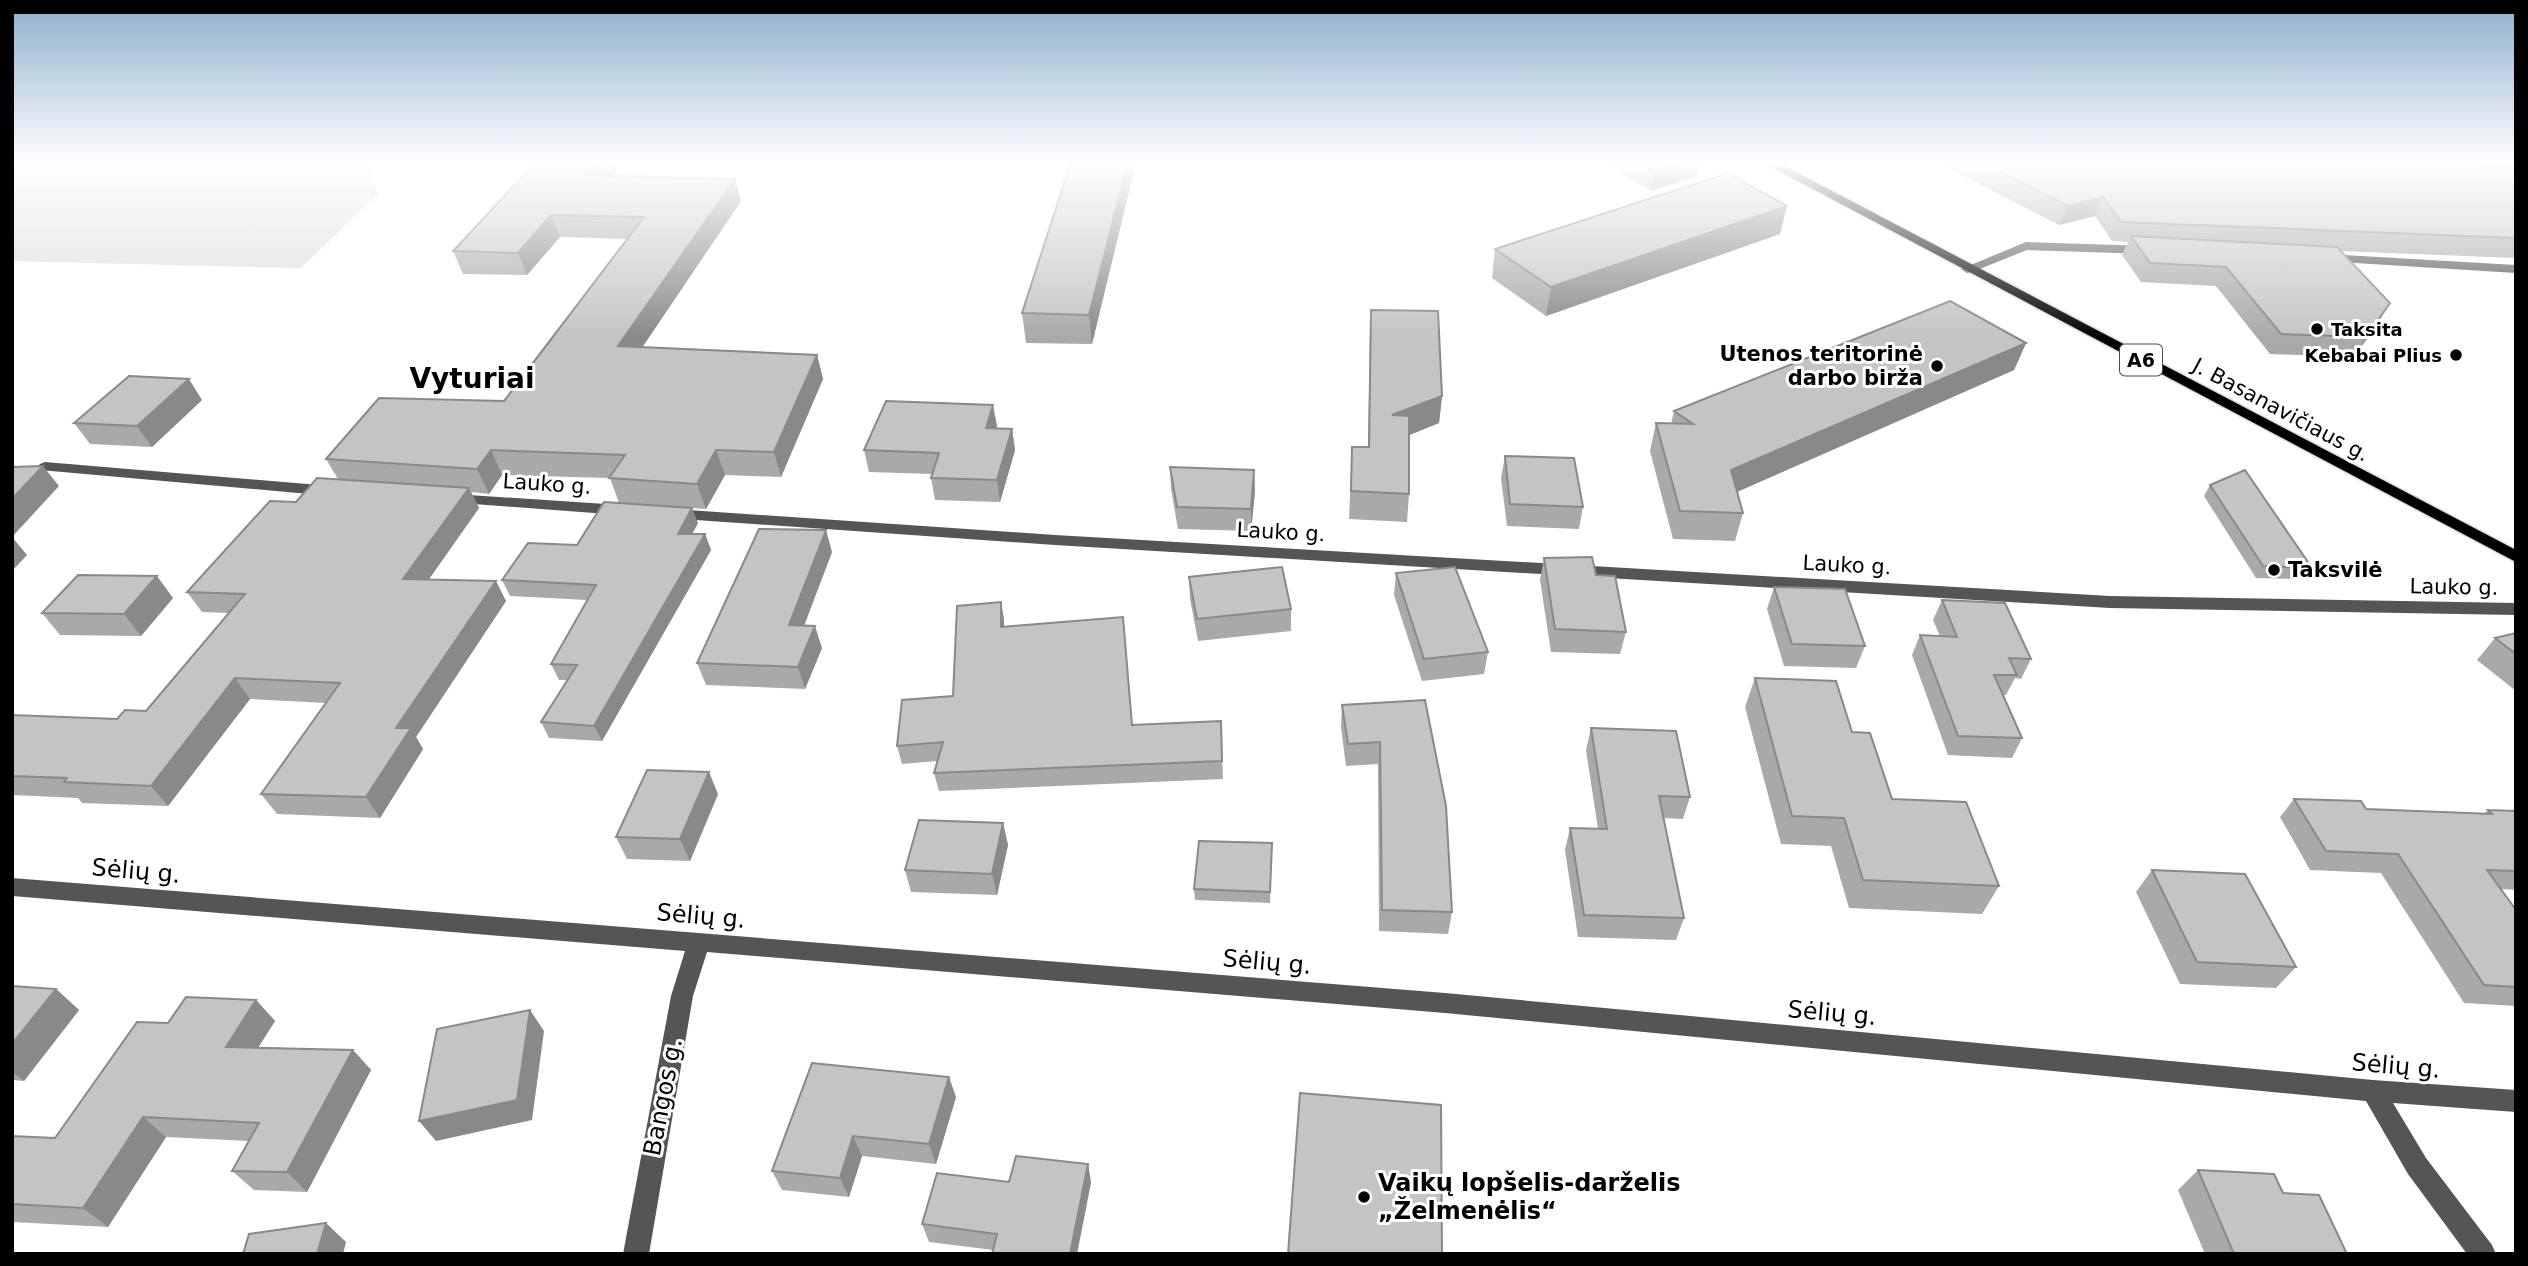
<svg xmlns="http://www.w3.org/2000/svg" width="2528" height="1266" viewBox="0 0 2528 1266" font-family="'DejaVu Sans',sans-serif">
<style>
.green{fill:#dcdcdc}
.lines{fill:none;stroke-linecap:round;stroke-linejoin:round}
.major-casing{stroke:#dbdbdb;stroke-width:3}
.minor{fill:#555;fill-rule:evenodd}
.major{fill:#000;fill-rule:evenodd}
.wall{fill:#a9a9a9}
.shaded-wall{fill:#898989}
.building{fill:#c4c4c4;stroke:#898989;stroke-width:2}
.poi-dot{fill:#000;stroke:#fff;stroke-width:2.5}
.labels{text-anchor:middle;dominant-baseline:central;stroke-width:6;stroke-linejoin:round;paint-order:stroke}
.far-poi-label{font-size:18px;font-weight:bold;fill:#000;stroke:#fff;text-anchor:start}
.shield{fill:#fff;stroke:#4c4c4c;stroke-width:2}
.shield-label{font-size:19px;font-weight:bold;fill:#000}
.poi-label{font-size:21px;font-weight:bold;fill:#000;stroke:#fff;text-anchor:end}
.street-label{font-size:21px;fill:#000;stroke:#fff}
.near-street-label{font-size:24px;fill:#000;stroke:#fff}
.near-poi-label{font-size:24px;font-weight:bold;fill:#000;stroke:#fff;text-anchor:start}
.district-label{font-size:28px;font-weight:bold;fill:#000;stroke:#fff}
</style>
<rect width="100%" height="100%" fill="#fff"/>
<!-- green -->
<path class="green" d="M12,162h348l8,4 10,28 -77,74 -289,-7z"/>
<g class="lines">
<!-- major casing -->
<g class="major-casing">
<path id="major" d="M1762,162h15l739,388v12z"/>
</g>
<!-- minor -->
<g class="minor">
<path d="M2026,242l123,4 6,4 -6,4 -122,-4 -55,22 -5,1 -6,-4z"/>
<path d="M2327,254l189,11v8l-193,-12v-6z"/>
<path d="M45,462l286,24 8,5 -8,5 -291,-26 -3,-3 3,-3z"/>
<path d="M453,494l168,11 8,5 -8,5 -174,-13 -2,-3z"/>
<path d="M673,509l382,26 1055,61 406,7v12l-406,-7 -1055,-63 -388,-27 -2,-4 2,-4z"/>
<path d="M12,878l1433,115 928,87 143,10v22l-123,-9 33,55 66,87 4,9h-29l-59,-80 -42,-73 -921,-88 -738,-61 -14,44 -44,258h-26l48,-258 14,-45 -673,-55z"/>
</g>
<!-- major -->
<use href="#major" class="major"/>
</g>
<!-- wall -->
<g class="wall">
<path d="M1136,162l-44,182 -66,-1 -4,-30z"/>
<path d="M1602,162h99l-3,14 -47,15z"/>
<path d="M1936,162h493l2,2 85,3v91l-176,-7 38,72 -24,34 -84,-3 -54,-68 -75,-4 -19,-27 6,-13 -16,-1 -17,-25 -36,9z"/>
<path d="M617,170l-6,6 130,25 -99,146 175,8 6,24 -42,98 -56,-2 -19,34 -87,-6 -9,-25 -108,-3 -13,19 -18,-2 8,16 -50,71 77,22 -90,136 7,12 -43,69 -103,-4 -16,-20 65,-91 -76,-4 -82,107 -86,-3 -4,-5 -66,-3v-80l105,4 29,-8 83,-98 -27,-1 -15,-20 109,-90 42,-23 -12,-20 178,-58 123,-162 -67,-2 -33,38 -64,-1 -10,-23z"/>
<path d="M1780,234l-234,82 -54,-38 3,-29z"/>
<path d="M1371,310l71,86 -3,27 -30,12v59l-2,28 -58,-3 3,-72h16l2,-111z"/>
<path d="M2026,343l-12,27 -277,122 6,21 -8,28 -62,-2 -23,-88 6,-28 15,1 3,-13z"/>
<path d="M202,400l-50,47 -62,-3 -16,-21z"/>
<path d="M997,426l-1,3h16l3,21 -15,52 -65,-2 -4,-22 1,-4 -63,-2 -5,-22z"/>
<path d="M1505,456l78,51 -4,22 -72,-3 -6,-48z"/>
<path d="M1170,467l84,3 1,21 -4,40 -73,-2 -7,-40z"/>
<path d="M2210,485l102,83 -8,11 -48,-1 -52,-82z"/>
<path d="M698,523l-6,11h13l6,16 -109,191 -53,-3 -8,-16 26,-42h-8l-8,-16 36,-64 -77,-4 -8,-16 75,-35z"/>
<path d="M832,552l-28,73 18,23 -17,41 -99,-4 -9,-22z"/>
<path d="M1544,558l82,74 -6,22 -69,-2 -11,-72z"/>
<path d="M1396,573l92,79 -4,22 -62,7 -28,-86z"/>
<path d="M1189,577l102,32v22l-93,10 -8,-42z"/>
<path d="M1774,587l91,59 -9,22 -72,-2 -17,-57z"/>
<path d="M173,598l-32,38 -81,-1 -18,-22z"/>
<path d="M1942,600l89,59 -10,20 -6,-1 -9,17h-3l19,43 -10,20 -64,-3 -36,-100 8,-20 20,1 -7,-16z"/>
<path d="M1001,602l3,18v7l129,98 88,-4 2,58 -284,12 -5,-18 3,-12 -35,3 -5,-18 56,-50z"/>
<path d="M2516,633v58l-39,-31 18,-22z"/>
<path d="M1755,678l97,54 40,67 107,87 -17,28 -133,-6 -18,-62 -50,-2 -36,-137z"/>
<path d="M1425,700l27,212 -4,22 -69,-3 -1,-167 -32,2 -5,-39 1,-22z"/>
<path d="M1591,728l99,69 -7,22 -20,-1 21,100 -8,22 -98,-3 -13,-87 5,-22 28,1 -12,-79z"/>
<path d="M718,794l-28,67 -63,-2 -11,-22z"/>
<path d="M2294,799l72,10 118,5 4,-4 28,1v79l-15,-1 15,21v96l-52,-3 -83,-130 -71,-3 -30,-53z"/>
<path d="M1003,823l5,22 -11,50 -86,-3 -6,-22z"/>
<path d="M1272,843l-2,60 -75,-3 -1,-11z"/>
<path d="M2152,870l144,97 -20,21 -96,-4 -44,-92z"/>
<path d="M12,986l44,3 23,21 -55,71 -12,-1z"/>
<path d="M256,1000l19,21 -17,26 95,3 18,20 -64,122 -53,-2 -22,-19 17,-30 -83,-4 -58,90 -96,-5v-86l43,2 113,-115z"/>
<path d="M812,1063l144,34 -20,67 -74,-8 -13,41 -67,-7 -10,-19z"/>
<path d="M1088,1164l3,19 -98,67 -64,-8 -7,-18 87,-42z"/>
<path d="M2198,1170l85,23 64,61h-142l-27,-64z"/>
</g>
<!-- shaded-wall -->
<g class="shaded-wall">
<path d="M597,162h17l3,8 -24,27 -7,-22z"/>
<path d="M1128,162h8l-44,182 -3,-29z"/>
<path d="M1685,162h16l-3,14 -47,15 4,-19z"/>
<path d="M735,179l6,22 -114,169 -9,-24z"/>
<path d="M2103,197l-8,19 -36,9 9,-19z"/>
<path d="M1787,206l-7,28 -234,82 5,-29z"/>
<path d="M551,215l9,22 -33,38 -9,-22z"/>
<path d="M2390,303l-12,20 -24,34 12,-20z"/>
<path d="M2026,343l-12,27 -291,128 8,-28z"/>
<path d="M817,355l6,24 -42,98 -7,-25z"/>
<path d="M189,379l13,21 -50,47 -15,-21z"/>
<path d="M1442,396l-3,27 -49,20 2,-28z"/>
<path d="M993,405l4,21 -8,24 -3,-22z"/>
<path d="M1012,429l3,21 -15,52 -3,-22z"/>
<path d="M491,450l11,25 -13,19 -12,-25z"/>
<path d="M716,450l9,25 -19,34 -9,-25z"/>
<path d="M43,466l16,20 -47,51 15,18 -15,16v-72z"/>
<path d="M1254,470l1,21 -4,40v-22z"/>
<path d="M469,488l10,20 -64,91 -12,-20z"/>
<path d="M692,508l6,15 -14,26 -6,-15z"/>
<path d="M826,530l6,22 -36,95 -7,-22z"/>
<path d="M705,534l6,16 -109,191 -8,-15z"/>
<path d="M157,576l16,22 -32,38 -17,-22z"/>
<path d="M496,581l10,20 -90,136 7,12 -43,69 -14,-21 30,-69z"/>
<path d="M1001,602l3,18v25l-3,-18z"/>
<path d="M815,626l7,22 -17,41 -7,-22z"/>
<path d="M235,678l15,21 -82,107 -17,-20z"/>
<path d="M709,772l9,22 -28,67 -10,-22z"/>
<path d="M1003,823l5,22 -11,50 -5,-21z"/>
<path d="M56,989l23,21 -55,71 -12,-9v-28z"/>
<path d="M256,1000l19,21 -29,46 -20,-20z"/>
<path d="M530,1010l14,21 -12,89 -96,21 -17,-20z"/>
<path d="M353,1050l18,20 -64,122 -20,-20z"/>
<path d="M949,1077l7,20 -20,67 -7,-20z"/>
<path d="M143,1117l23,20 -58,90 -25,-19z"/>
<path d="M853,1136l9,20 -13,41 -9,-19z"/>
<path d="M1088,1164l3,19 -14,71h-7z"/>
<path d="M326,1223l20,19 -3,12h-26z"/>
</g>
<!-- building -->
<g class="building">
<path d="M536,162h61l-11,13 149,4 -117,167 199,9 -43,97 -58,-2 -19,34 -88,-6 16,-23 -134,-5 -14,19 -151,-10 53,-61 125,3 140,-184 -93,-2 -33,38 -65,-2z"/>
<path d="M1071,162h57l-39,153 -67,-2z"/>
<path d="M1638,162h47l-30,10z"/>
<path d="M1980,162h449l2,2 85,3v71l-395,-16 -18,-25 -35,9z"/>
<path d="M1728,173l59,33 -236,81 -56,-38z"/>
<path d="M2131,236l206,11 53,56 -24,34 -85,-3 -55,-67 -76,-4z"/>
<path d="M1950,301l76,42 -295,127 12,43 -63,-2 -24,-88 37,1 -19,-13z"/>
<path d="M1371,310l67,1 4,85 -50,19 17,1v78l-58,-3 1,-44h17z"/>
<path d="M129,376l60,3 -52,47 -63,-3z"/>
<path d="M886,401l107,4 -7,23 26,1 -15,51 -66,-2 8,-25 -75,-3z"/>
<path d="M1505,456l69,2 9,49 -73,-3z"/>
<path d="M43,466l-31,33v-32z"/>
<path d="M1170,467l84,3 -3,39 -74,-2z"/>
<path d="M2245,470l67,98 -49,-2 -53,-81z"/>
<path d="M317,478l152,10 -66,91 93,2 -100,147h15l-45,69 -105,-3 79,-111 -105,-5 -84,108 -87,-4 3,-4 -55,-2v-61l105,4 8,-9 21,1 99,-117 -58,-2 83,-91 26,1z"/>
<path d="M604,502l88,6 -14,26h27l-111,192 -53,-4 36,-57 -26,-1 45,-79 -94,-5 26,-37 49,2z"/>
<path d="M759,529l67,1 -37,95 26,1 -17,41 -101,-4z"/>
<path d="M1592,557l4,18 19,1 11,56 -71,-3 -11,-71z"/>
<path d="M1282,567l9,42 -94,10 -8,-42z"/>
<path d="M1455,567l33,85 -64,7 -28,-86z"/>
<path d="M78,575l79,1 -33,38 -82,-1z"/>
<path d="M1774,587l71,2 20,57 -73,-2z"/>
<path d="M1942,600l63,3 26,56 -22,-1 8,17h-23l28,63 -64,-2 -38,-101 37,2z"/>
<path d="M1001,602v25l122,-10 9,108 89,-4 1,40 -288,12 9,-31 -46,4 5,-46 51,-4 4,-90z"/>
<path d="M2516,633v21l-21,-16z"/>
<path d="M1755,678l81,3 16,51 18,1 22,66 74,3 33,84 -136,-6 -19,-62 -52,-2z"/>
<path d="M1425,700l21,106 6,106 -70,-2 -2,-168 -32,2 -6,-39z"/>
<path d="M1591,728l85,3 14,66 -31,-1 25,122 -100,-3 -14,-87 37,1z"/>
<path d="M647,770l62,2 -29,67 -64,-2z"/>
<path d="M2294,799l67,2 5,8 126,5 -4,-4 28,1v60l-29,-1 29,40v77l-32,-2 -86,-131 -72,-3z"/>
<path d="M919,820l84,3 -11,51 -87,-4z"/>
<path d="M1199,841l73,2 -2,49 -76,-3z"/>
<path d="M2152,870l93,4 51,93 -99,-5z"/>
<path d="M12,986l44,3 -44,55z"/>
<path d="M186,997l70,3 -30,47 127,3 -66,122 -55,-1 27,-48 -116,-6 -60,91 -71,-4v-68l43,2 82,-116 31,1z"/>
<path d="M530,1010l-13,90 -98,21 18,-92z"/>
<path d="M812,1063l137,14 -20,67 -76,-8 -13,42 -68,-7z"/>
<path d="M1300,1093l141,12 1,149h-154z"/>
<path d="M1016,1156l72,8 -18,90h-78l5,-20 -75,-10 15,-51 72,9z"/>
<path d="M2198,1170l76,4 9,19 36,2 28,59h-113z"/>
<path d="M326,1223l-9,31h-74l6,-20z"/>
</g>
<!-- sky -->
<linearGradient id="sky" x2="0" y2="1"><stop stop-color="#8cadcc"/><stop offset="0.48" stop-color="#fff"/><stop offset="1" stop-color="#fff" stop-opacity="0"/></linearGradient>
<rect width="2528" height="339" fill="url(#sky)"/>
<!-- markers -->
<g class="poi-dot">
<circle cx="2317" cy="329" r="7"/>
<circle cx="2456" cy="355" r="7"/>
<circle cx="1937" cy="366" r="7"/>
<circle cx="2274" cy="570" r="7"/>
<circle cx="1364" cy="1197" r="7"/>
</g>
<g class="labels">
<!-- far-poi labels -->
<g class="far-poi-label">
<text x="2331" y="329">Taksita</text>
<text x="2442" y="355" text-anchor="end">Kebabai Plius</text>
</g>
<!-- shield labels -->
<rect class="shield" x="2120" y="344.5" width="42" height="31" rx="5"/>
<g class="shield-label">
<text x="2141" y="360">A6</text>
</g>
<!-- poi labels -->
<g class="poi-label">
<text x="1923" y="354">Utenos teritorinė<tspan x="1923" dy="24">darbo birža</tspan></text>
<text x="2288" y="570" text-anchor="start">Taksvilė</text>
</g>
<!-- street labels -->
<g class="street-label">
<text transform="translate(2281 410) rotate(28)">J. Basanavičiaus g.</text>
<text transform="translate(547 484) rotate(4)">Lauko g.</text>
<text transform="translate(1281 532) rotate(3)">Lauko g.</text>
<text transform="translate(1847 565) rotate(3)">Lauko g.</text>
<text transform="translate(2454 587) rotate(1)">Lauko g.</text>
</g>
<!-- near-street labels -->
<g class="near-street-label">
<text transform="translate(136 871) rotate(5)">Sėlių g.</text>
<text transform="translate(701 916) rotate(5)">Sėlių g.</text>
<text transform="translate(1267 962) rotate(5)">Sėlių g.</text>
<text transform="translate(1832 1013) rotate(5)">Sėlių g.</text>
<text transform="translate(2396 1066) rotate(5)">Sėlių g.</text>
<text transform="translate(663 1097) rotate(-79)">Bangos g.</text>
</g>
<!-- near-poi labels -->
<g class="near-poi-label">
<text x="1378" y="1183">Vaikų lopšelis-darželis<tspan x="1378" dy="28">„Želmenėlis“</tspan></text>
</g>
<!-- district labels -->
<g class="district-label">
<text x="472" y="378">Vyturiai</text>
</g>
</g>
<!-- border -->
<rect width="2528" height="1266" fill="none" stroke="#000000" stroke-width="28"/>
</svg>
